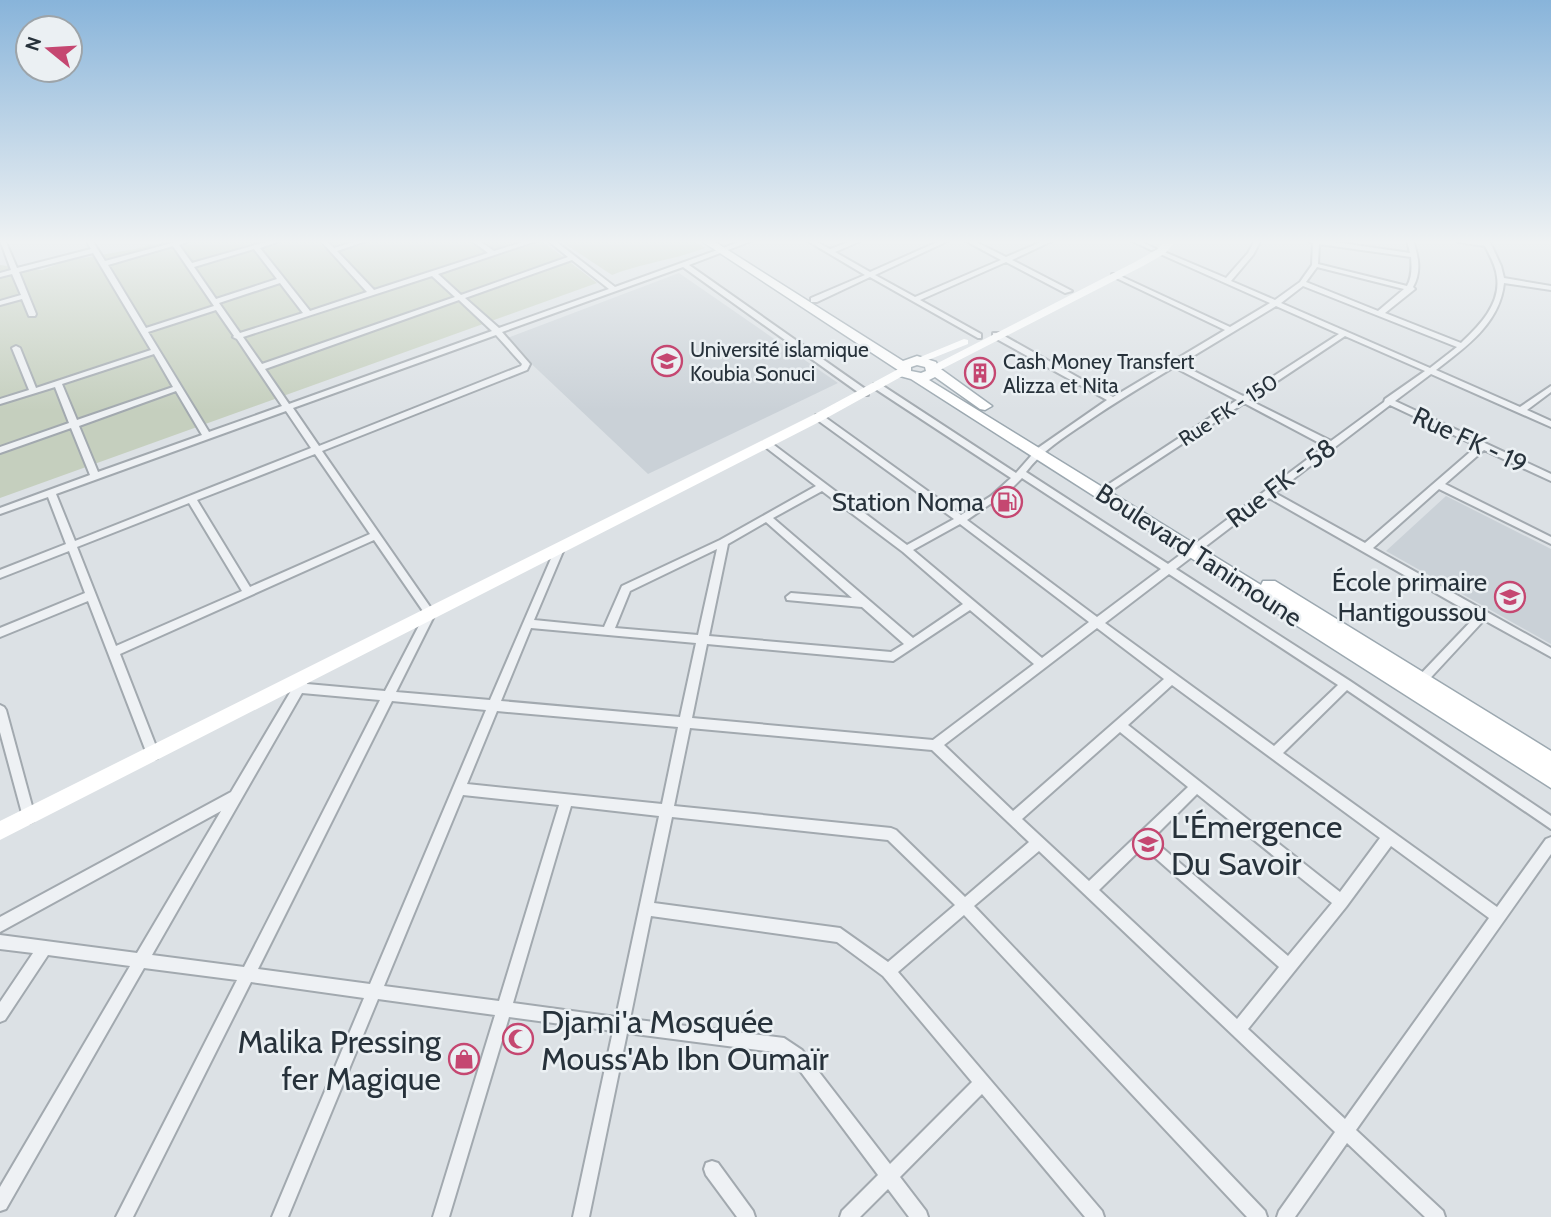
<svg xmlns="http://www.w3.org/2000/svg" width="1551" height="1217" viewBox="0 0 1551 1217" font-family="Cabin,sans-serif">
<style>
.built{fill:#cad1d7}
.green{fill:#c5cfbe}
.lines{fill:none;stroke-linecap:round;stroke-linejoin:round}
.street-casing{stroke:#a2a9af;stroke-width:4}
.primary-casing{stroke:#9ca8b0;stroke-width:3}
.street{fill:#eef1f4;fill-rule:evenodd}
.secondary{fill:#fff;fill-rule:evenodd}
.primary{fill:#fff;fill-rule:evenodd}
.labels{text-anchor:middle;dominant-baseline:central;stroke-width:5;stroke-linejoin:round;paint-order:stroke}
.far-poi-label{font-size:21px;fill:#27323b;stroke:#ebf0f3;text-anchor:start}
.far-street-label{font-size:21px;fill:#27323b;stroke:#ebf0f3}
.street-label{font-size:26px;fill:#27323b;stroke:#ebf0f3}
.poi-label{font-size:26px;fill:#27323b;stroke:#ebf0f3;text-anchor:end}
.near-poi-label{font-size:32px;fill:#27323b;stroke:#ebf0f3;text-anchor:start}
</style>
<rect width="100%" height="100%" fill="#dce1e5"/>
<!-- built -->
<g class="built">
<path d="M679,273l159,110 -190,91 -143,-135z"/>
<path d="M1446,496l105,53v95l-165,-93z"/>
</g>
<!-- green -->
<g class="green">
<path d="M170,240h371l56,43 -597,215v-233l42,5 24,-9 69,-12z"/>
<path d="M559,240h134l12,8c-31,12 -63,15 -93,27z"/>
</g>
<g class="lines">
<!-- street casing -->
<g class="street-casing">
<g id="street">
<path d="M0,240h5l12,28 74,-19 -5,-9h6l13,21 78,-21h9l-13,5 13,18 81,-23h9l-22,8 50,63 57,-19 -47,-52h6l8,8 26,-8h9l-32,11 37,39 114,-37 -17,-13h7l16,11 36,-11h9l-101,34 23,21 107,-38 -21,-17h7l61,47 130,-47h9l-65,25 179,126v4h-6l-179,-128 -181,65 28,32 -3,6 -205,81 113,163 -39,78 94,8 66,-153 3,-1 5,3 -30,71 70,7 18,-41 98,-46 96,-54 -52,-40v-4h6l137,103 47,-26 -138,-100v-4h6l139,100 30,-19 20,-18 -137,-90v-4h6l136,89 22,-25 69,-48 -114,-63v-4h6l114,64 112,-67 -113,-54v-2h4l114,53 40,-24 -112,-50v-2h4l64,27 22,-25 7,-13h6l-8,15 -22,26 44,19 25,-18 12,-17 1,-22 -8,-3h15l90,13 -3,-13h6c5,16 9,31 0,47l2,2 -30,24 76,30c18,-17 40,-39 36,-66 -1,-11 -7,-21 -12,-31l-27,-4 -3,-2 28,1v-1h6l12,26 3,12 47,8v4l-47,-7c-4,40 -38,64 -68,87l84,37 31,-21v6l-24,18 24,11v6l-120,-53 -36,27 156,73v7l-67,-31 -39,34 106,53v7l-112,-55 -66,59 178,100v9l-67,-37 -62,67 -4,2 -4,-2 -2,-3 2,-3 62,-65 -207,-118 -93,71 174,112 201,135v13l-204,-139 -64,63 214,154 49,-68 5,-2v17l-195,276 87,81 2,6h-20l-78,-74 -52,74h-18l2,-6 56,-79 -296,-281 -65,55 291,305 2,6h-20l-283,-302 -66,57 204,239 2,6h-19l-103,-123 -82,83 26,34 2,6h-19l-21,-28 -28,28h-20l2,-6 36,-36 -86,-115 -11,-7 -154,-20 -38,184h-16l40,-186 -104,-14 -60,200h-16l62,-202 -117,-16 -90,218h-16l92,-219 -113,-16 -118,235h-17l121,-237 -93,-12 -138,241 -6,2v-24l130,-221 -82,-11 -43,65 -5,2v-20l33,-49 -33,-4v-14l137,18 84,-142 -221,121v-15l231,-125 67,-113 4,-2 4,2 1,5 78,7 40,-77 -51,-74 -254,114 39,100 -2,4 -4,1 -4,-1 -2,-4 -59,-153 -88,36v-9l85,-35 -16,-42 -69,27v-8l66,-26 -18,-47 -48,17v-6l90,-33 -19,-47 -71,25v-6l69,-24 -14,-36 -55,17v-5l29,-9 -17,-42 4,-2 4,2 16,40 115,-38 -58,-97 -74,19 17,42 -1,2h-6l-7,-17 -22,6v-4l21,-6 -9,-21 -12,3v-4l11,-3zM1319,244l92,13c1,11 1,20 -4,29l-89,-22zM173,246l41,60 -68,22 -38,-63zM254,249l23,30 -61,20 -22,-32zM572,260l37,29 -110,39 -34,-30zM1317,267l87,22 -26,22 -72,-29zM432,276l23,21 -193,67 -19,-27zM280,283l23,30 -63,20 -21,-30zM1303,286l154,61 -27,21 -149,-65zM459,300l33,31 -203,73 -24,-35zM1276,306l63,28 -96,62 -63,-32zM216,310l18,26 -1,1 4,2 45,67 -73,26 -61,-100zM496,335l26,29 -1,2 -202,80 -26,-38zM1345,336l80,35 -40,28 -1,3 -53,39 -82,-41zM154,354l19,33 -96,33 -15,-36zM1174,367l63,33 -128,84 -2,2 2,2h6l129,-85 81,43 -157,118 -142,-92c16,-21 37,-34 59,-49 29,-20 59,-38 89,-56zM176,391l26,44 -104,37 -19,-46zM1390,405l87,41 -112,97 -90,-50zM286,411l25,37 -236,93 -19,-47zM315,454l55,80 -120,53 -53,-87zM1022,478l139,91 -64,48 -130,-97 42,-29zM822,491l81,61 60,52 -50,34 -140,-120zM189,503l53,88 -126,55 -39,-99zM766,522l86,76 -61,-5 -5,4 1,3 75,7 42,37 -13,8 -182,-16 19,-92zM960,524l129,98 -47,36 -129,-108zM717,549l-19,86 -83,-7 15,-37zM1169,574l169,111 -64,61 -169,-123zM970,610l64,54 -101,76 -241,-22 15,-74 186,17zM531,628l165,15 -16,74 -179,-16zM1097,628l67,51 -151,132 -69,-66zM1172,685l208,153 -40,54 -212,-167zM302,693l78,7 -136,267 -92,-12zM392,701l94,9 -116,274 -112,-15zM497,711l181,16 -16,77 -195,-20zM690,728l242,22 97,92 -64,55 -69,-67 -5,-2 -217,-22zM1120,732l68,55 -99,94 -67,-62zM1197,794l135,109 -44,53 -136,-117zM463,795l96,10 -60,196 -115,-15zM571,806l88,10 -43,201 -103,-14zM672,817l216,23 67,65 -67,57 -48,-34 -186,-25zM1391,846l98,72 -144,201 -97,-90 98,-122zM1143,847l136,120 -42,52 -138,-129zM651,916l186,26 46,34 89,106 -82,82 -88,-114 -18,-12 -154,-19z"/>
<path d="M806,240h7l17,9 25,-9h8l-28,12 35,20 72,-32h8l-75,35 40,22 86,-37 -37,-20h8l34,17 40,-17h8l-42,20 60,31 -7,2 -59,-31 -86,38 61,34v4h-3l-108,-61 -53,25h-6v-4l54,-23z"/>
<path d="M1130,240h8l18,9 -5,1z"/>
<path d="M0,705l4,2 2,3 29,107 -2,4 -4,2 -4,-2 -2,-4 -23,-85z"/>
<path d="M712,1161l6,2 35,48 2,6h-18l-31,-42 -2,-6 2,-6z"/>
</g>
</g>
<!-- primary casing -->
<g class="primary-casing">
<path id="primary" d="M700,240h12l191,121 14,-5 19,6 2,5 54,39 -7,4 -5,-1 -45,-32 -6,3 332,205 2,-4h12l276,170v37l-640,-409 -11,-3 -2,-6zM917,365l8,2 1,4 -5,2 -10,-2v-4z"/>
</g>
<!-- street -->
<use href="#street" class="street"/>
<!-- secondary -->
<g class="secondary">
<path d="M1168,240h10l-14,14 -21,12 -205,105h-8l-2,-3 207,-106 21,-12z"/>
<path d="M964,339l4,1v4l-45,18 -4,2 -6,-4z"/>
<path d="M904,366l6,4 -2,3 -85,47 -823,420v-19l815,-407z"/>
</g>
<!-- primary -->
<use href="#primary" class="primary"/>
</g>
<!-- sky -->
<linearGradient id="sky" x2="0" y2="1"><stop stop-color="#88b4da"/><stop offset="0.59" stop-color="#eff2f3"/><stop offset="1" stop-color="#eff2f3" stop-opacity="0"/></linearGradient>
<rect width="1551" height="410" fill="url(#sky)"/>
<!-- icons -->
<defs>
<g id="university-ring" transform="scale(1.575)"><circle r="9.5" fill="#ebf0f3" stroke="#c54771" stroke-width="1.5"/><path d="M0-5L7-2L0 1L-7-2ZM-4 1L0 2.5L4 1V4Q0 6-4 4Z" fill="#c54771"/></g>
<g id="building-ring" transform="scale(1.575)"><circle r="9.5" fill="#ebf0f3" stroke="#c54771" stroke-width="1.5"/><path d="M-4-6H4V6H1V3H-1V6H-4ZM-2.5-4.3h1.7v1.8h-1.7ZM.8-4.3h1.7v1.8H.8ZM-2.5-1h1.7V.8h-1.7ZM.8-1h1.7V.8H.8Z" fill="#c54771"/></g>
<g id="fuel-ring" transform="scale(1.575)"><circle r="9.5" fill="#ebf0f3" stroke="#c54771" stroke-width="1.5"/><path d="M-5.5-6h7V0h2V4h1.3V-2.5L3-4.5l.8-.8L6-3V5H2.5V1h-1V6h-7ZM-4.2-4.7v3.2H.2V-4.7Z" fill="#c54771"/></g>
<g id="school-ring" transform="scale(1.575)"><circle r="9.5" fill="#ebf0f3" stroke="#c54771" stroke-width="1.5"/><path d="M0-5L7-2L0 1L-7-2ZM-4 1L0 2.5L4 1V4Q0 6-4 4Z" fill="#c54771"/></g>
<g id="mosque-ring" transform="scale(1.575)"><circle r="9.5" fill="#ebf0f3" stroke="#c54771" stroke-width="1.5"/><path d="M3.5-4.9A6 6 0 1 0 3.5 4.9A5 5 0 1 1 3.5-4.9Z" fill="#c54771"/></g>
<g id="shop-ring" transform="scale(1.575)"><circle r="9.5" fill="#ebf0f3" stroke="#c54771" stroke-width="1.5"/><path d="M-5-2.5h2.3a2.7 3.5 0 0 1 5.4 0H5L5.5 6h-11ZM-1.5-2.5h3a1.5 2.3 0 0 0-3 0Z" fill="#c54771"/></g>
</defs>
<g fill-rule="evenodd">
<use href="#university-ring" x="667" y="361"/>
<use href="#building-ring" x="980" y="373"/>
<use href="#fuel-ring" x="1007" y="502"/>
<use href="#school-ring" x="1510" y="597"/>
<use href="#school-ring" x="1148" y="844"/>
<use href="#mosque-ring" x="518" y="1039"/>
<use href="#shop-ring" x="464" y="1059"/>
</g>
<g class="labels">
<!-- far-poi labels -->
<g class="far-poi-label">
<text x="690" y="349">Université islamique<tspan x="690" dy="24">Koubia Sonuci</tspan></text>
<text x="1003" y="361">Cash Money Transfert<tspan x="1003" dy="24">Alizza et Nita</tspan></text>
</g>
<!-- far-street labels -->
<g class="far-street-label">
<text transform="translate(1228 410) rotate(-33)">Rue FK - 150</text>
</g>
<!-- street labels -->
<g class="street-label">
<text transform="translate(1470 440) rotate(25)">Rue FK - 19</text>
<text transform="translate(1281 483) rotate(-37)">Rue FK - 58</text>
<text transform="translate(1199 555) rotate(33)">Boulevard Tanimoune</text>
</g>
<!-- poi labels -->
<g class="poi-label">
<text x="984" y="502">Station Noma</text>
<text x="1487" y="582">École primaire<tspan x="1487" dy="30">Hantigoussou</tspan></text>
</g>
<!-- near-poi labels -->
<g class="near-poi-label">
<text x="1171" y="826">L'Émergence<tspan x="1171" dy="37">Du Savoir</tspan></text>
<text x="541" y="1021">Djami'a Mosquée<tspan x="541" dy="37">Mouss'Ab Ibn Oumaïr</tspan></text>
<text x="441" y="1041" text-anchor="end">Malika Pressing<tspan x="441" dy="37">fer Magique</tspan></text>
</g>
</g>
<!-- north arrow -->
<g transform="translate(49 49) rotate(288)"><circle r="33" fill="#ebf0f3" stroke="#9da4a9" stroke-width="2"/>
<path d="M0-5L12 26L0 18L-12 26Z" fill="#c54771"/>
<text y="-10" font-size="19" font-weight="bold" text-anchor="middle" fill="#27323b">N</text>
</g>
</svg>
